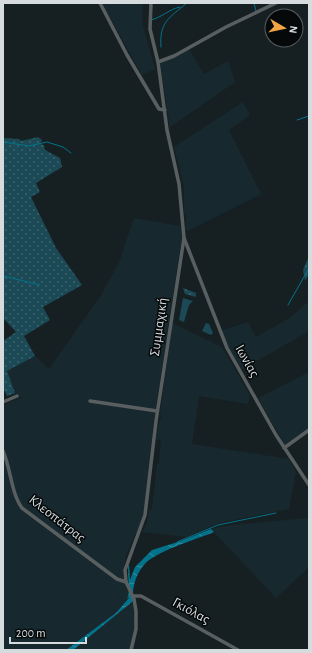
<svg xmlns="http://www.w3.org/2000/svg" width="312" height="653" viewBox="0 0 312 653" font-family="'Alegreya Sans',sans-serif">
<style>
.built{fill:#17292f}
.grass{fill:url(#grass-dots)}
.garden{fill:#1b4955}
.water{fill:url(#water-waves)}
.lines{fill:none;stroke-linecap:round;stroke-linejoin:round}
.stream{stroke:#02738a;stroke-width:1}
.minor{stroke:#595f60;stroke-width:3.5}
.labels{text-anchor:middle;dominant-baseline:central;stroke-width:3;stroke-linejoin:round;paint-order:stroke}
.street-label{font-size:14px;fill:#d6dcde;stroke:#05090a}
</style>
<defs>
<pattern id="grass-dots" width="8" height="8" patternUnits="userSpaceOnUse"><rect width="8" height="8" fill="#1b4955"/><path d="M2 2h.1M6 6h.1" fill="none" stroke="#3b636d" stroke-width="1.8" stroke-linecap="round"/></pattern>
<pattern id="water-waves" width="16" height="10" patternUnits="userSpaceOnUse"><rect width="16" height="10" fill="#02738a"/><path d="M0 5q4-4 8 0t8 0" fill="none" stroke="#328d9f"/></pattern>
</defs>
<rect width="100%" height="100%" fill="#162023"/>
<!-- built -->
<g class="built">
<path d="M102,3h41l-1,20 13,46 -13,6z"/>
<path d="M189,49l15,25 24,-13 7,21 -65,45 -10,-63z"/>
<path d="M243,102l7,13 -21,15 32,64 -74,37 -2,-2 1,-14 -2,-2v-27l-10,-39z"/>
<path d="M134,218l46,8 2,11 -29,189 -9,86 -3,11 -15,32 -3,20 1,8 10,22 1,18 -5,27h-127v-245l20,-8 -6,1 -10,-27 28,-15 14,13 51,-72 19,-34z"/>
<path d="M309,301v30l-68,39 -21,-39 28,-9 8,15 32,-18z"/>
<path d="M172,323l50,24 28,48 -2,9 -49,-8 -7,48 97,15 7,13 -7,37 -70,14 -32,14 -45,-5 5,-9 2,-12 3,-2 5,-45 2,-1 2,-23 -5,-1 3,-18 3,-4 -2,-2z"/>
<path d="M309,372v56l-24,17 -27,-47z"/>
<path d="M309,518v49l-33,31 -65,-69 12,-3z"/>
</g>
<!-- grass -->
<g class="grass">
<path d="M38,137l4,3 -2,4 4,1 1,5 15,8 2,9 -26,16 4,9 -9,5 25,51 26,37 -39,22 7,13 -26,16 11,20 -28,15 8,22 -8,3 -4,-8v-47l13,-9 -13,-14v-180l16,1 2,2z"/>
<path d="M309,256v18l-4,7 -2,-11z"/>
<path d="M183,288l13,5v4l-11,-3z"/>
</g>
<!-- garden -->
<g class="garden">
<path d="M183,298l10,3 -4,4 -5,17 -5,-2z"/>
<path d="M206,323l3,1 4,9 -2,2 -9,-4z"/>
</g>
<!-- water -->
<path class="water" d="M211,529l3,3c-17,7 -61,20 -71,34 -8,10 -11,23 -10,35l-60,49h-7l50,-37 13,-15 -1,-32 1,-1 1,15 5,-13 17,-17 29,-9z"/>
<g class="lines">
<!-- stream -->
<g class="stream">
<path d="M254,3l2,8"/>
<path d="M151,20c12,-3 18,-11 29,-13"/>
<path d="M161,47c-2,-25 8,-29 26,-44"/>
<path d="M297,120l12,-4"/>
<path d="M3,142l26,4 18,-4 16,5 8,6"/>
<path d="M3,276l37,9"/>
<path d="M288,305l21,-37"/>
<path d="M177,542l41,-17 58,-12"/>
<path d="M128,598l1,-5"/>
</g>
<!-- minor -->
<g class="minor">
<path d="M100,3l27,52 32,54 6,1"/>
<path d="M158,62l16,-6 52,-29 50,-24"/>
<path d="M184,238l43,110 49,87 33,50"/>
<path d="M90,401l67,10"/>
<path d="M3,402l14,-6"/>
<path d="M284,448l25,-18"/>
<path d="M3,451c8,18 8,42 19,57l95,71 9,3"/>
<path d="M132,596h9l97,54"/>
<path d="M131,650l5,-21v-18l-2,-12 -8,-17 -1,-12 20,-55 11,-94 28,-183 -5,-54 -12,-54 -9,-68 -8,-33 1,-26"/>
</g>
</g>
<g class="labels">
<!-- street labels -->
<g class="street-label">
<text transform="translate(159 327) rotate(-82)">Συμμαχική</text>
<text transform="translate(247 361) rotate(61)">Ιωνίας</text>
<text transform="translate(57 519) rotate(38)">Κλεοπάτρας</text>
<text transform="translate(191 611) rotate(29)">Γκιόλας</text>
</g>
</g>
<!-- border -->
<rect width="312" height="653" fill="none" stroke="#d6dcde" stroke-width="8"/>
<!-- north arrow -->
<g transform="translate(284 28) rotate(99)"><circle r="19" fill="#05090a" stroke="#595d5f"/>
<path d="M0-3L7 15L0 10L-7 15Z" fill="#f3a443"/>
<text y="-6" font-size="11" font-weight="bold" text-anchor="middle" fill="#d6dcde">N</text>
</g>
<!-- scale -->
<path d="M10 637v6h76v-6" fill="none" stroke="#d6dcde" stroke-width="2"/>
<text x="16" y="637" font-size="12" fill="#d6dcde" stroke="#05090a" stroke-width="3" paint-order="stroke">200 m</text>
</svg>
